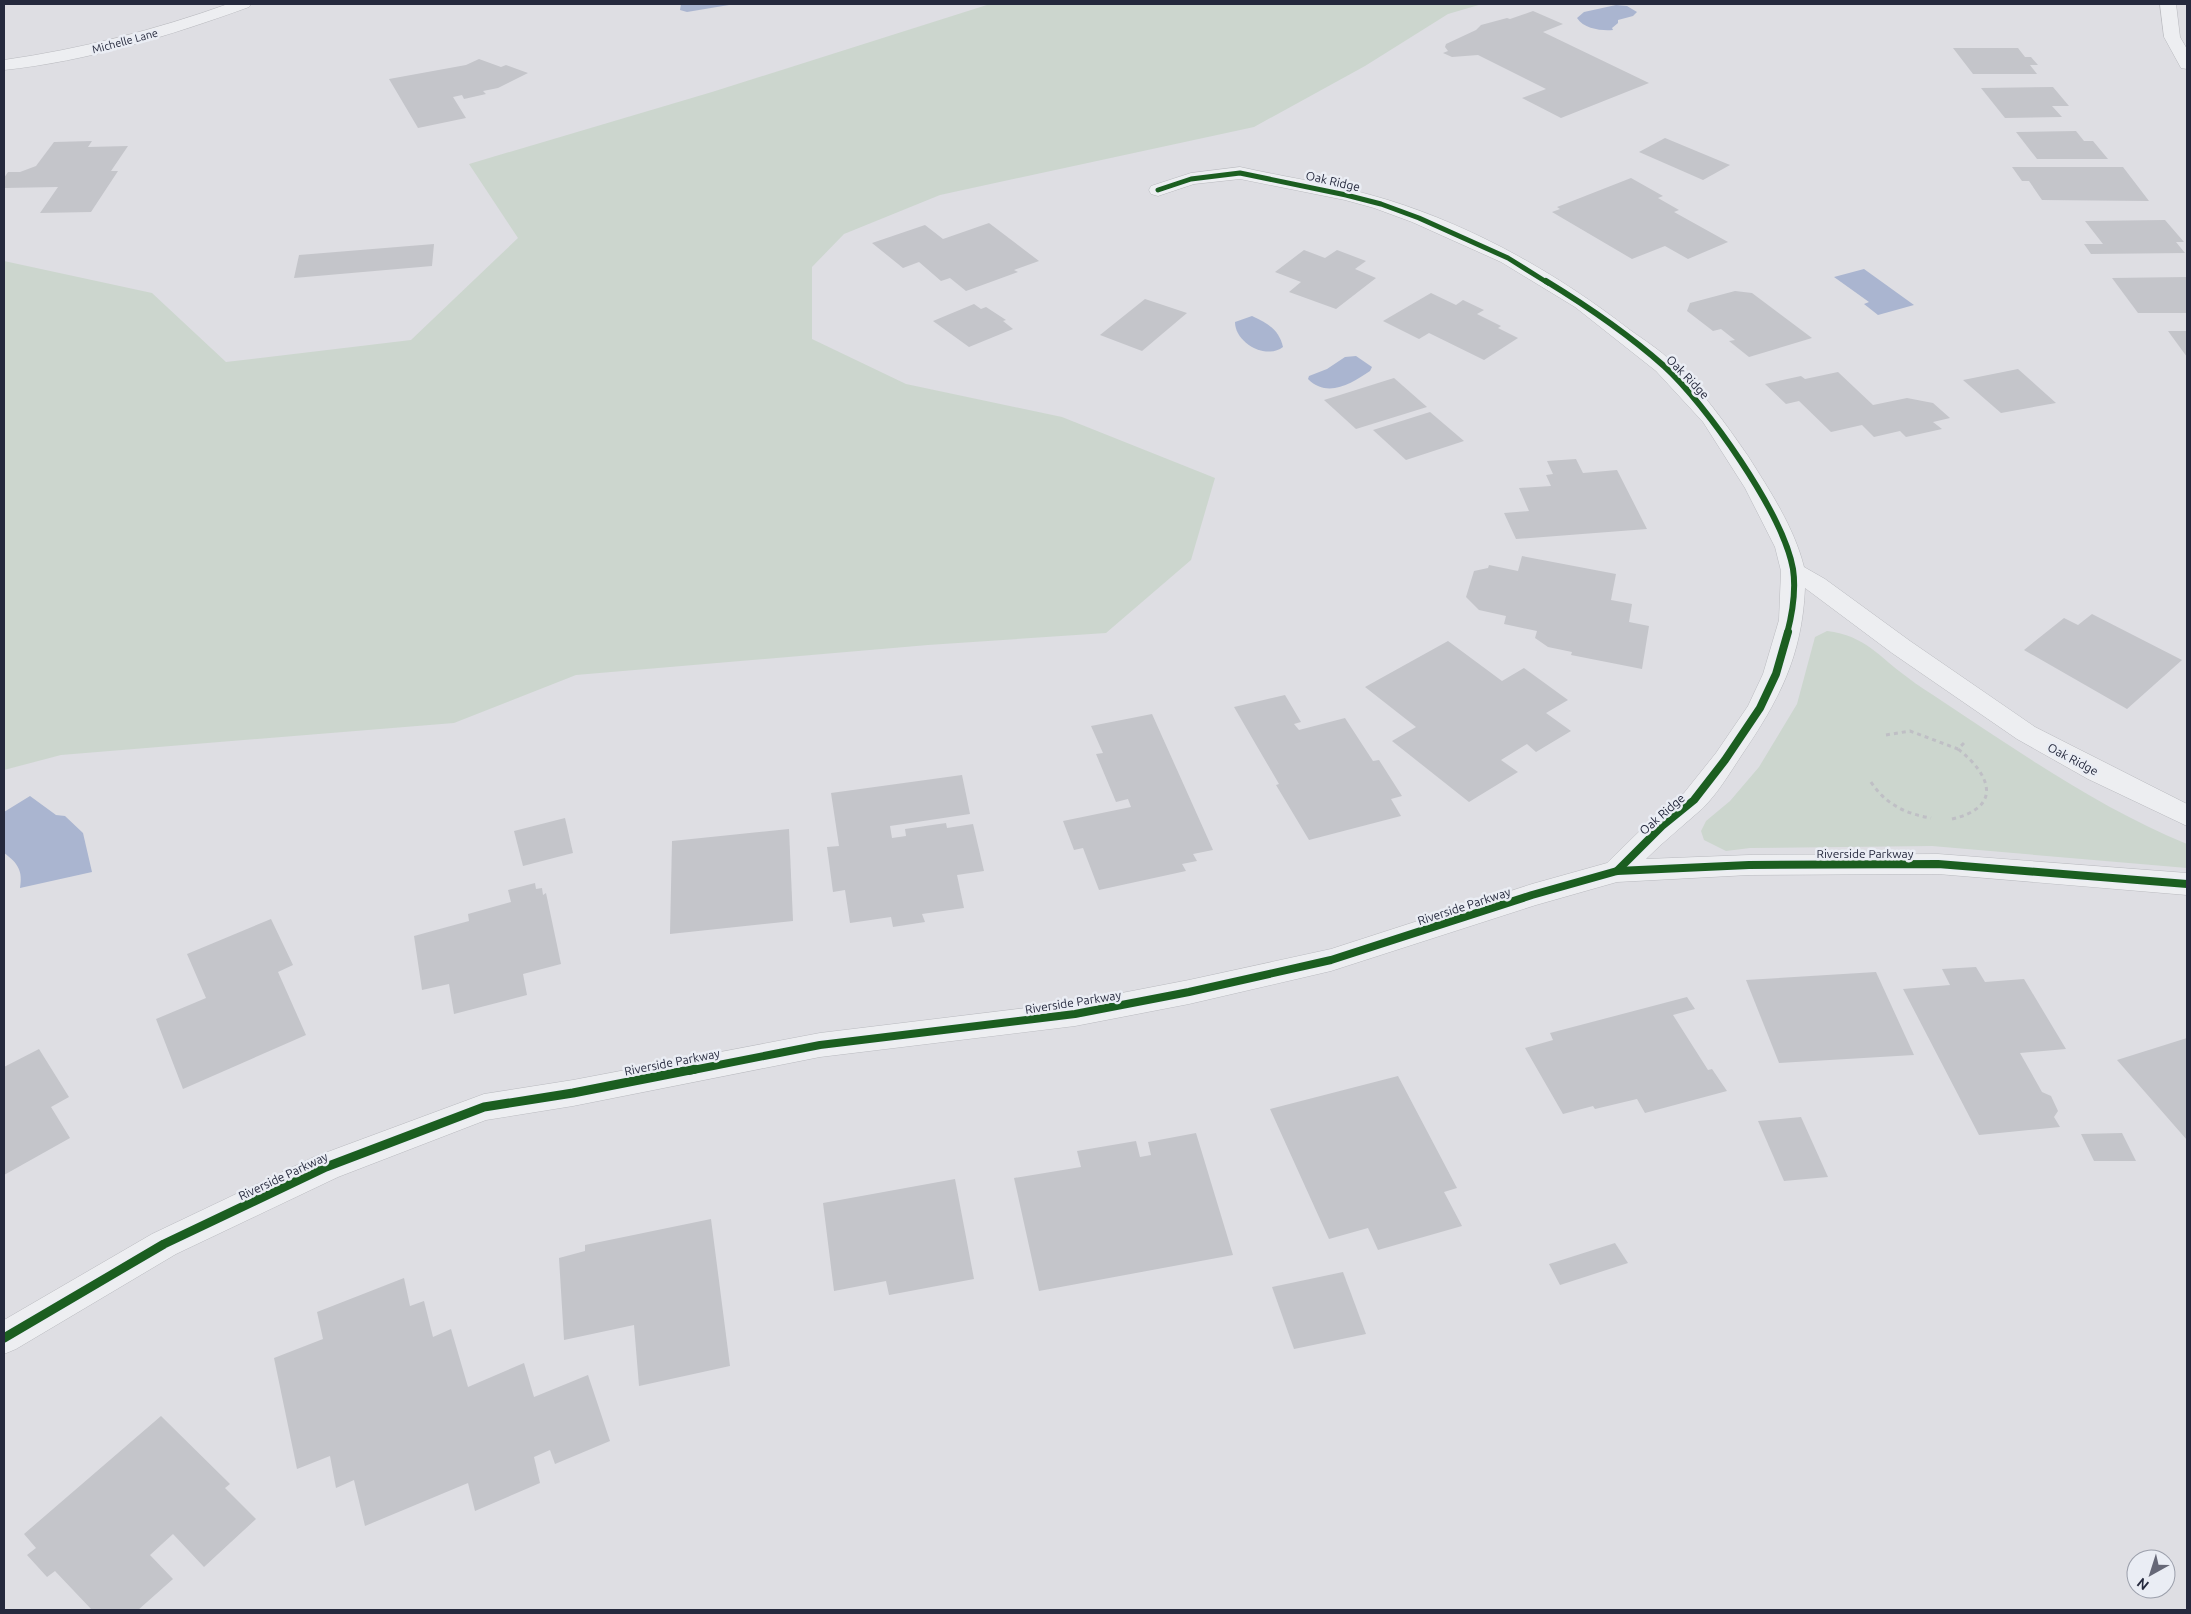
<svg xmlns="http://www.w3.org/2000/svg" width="2191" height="1614" viewBox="0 0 2191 1614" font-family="Ubuntu,sans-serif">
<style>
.green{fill:#ccd6ce}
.water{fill:#aab5d0}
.building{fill:#c4c5ca}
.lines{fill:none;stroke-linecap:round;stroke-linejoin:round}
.minor-casing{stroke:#b9babf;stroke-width:1}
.path{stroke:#bfbfc5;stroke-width:3;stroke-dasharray:4 4;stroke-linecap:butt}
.minor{fill:#edeef1;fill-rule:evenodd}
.cycleway-far3-casing{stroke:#eaedf4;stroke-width:7}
.cycleway-far2-casing{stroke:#eaedf4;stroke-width:9}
.cycleway-far1-casing{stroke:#eaedf4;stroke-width:11}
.cycleway-casing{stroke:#eaedf4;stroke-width:12}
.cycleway-far3{stroke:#1b5e20;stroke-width:5}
.cycleway-far2{stroke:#1b5e20;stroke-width:6}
.cycleway-far1{stroke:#1b5e20;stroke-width:8}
.cycleway{stroke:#1b5e20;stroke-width:9}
.labels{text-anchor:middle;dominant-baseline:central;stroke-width:5;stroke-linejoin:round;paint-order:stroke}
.far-street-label{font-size:11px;fill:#25293d;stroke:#eaedf4}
.street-label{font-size:12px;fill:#25293d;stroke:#eaedf4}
</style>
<rect width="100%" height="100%" fill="#dedee3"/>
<!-- green -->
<g class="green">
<path d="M990,4h492l-34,10 -83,52 -111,61 -314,68 -96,39 -32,33v72l94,45 156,33 153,61 -24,82 -85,73 -178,12 -352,30 -122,48 -393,32 -57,15v-509l148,32 74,69 185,-22 107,-102 -49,-74 243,-72z"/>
<path d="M1827,631c39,5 51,25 80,46 11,9 24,16 35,24 79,52 157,107 245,143v24l-255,-22 -182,2 -24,3 -22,-11 -3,-9 5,-10 24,-20 29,-34 38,-63 18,-67z"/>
</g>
<!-- water -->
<g class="water">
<path d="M681,4h54l-48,8 -7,-2z"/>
<path d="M1616,5l11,1 10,6 -4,4 -15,4v3l-6,5 1,2c-11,1 -29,-1 -36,-12l7,-6z"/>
<path d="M1864,269l50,36 -36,10 -14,-11 5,-2 -35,-25z"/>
<path d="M1252,316c16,7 27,14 31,31 -17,13 -48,-4 -48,-25z"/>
<path d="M1356,356l16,11 -2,4c-18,12 -42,28 -62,8l1,-3 18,-7 18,-12z"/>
<path d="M30,796l26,19 9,1 18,17 9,39 -72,16c3,-17 -2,-25 -16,-35v-41z"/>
</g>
<!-- building -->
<g class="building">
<path d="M1533,11l30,13 -20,8 106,51 -88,35 -39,-20 24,-9 -68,-34 -26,2 -9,-4 5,-2 -3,-4 1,-3 30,-14 5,-5 26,-7 3,1z"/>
<path d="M1953,48h65l7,9h6l7,8h-8l7,9h-64z"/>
<path d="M479,59l22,8 5,-2 22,8 -30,15 -15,3 3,3 -22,5 -2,-4 -9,2 13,21 -48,10 -29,-49 77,-14z"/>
<path d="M2053,87l16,19h-17l10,11 -57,1 -24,-30z"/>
<path d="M2076,131l8,10h9l15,18h-71l-21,-27z"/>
<path d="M1665,138l65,27 -27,15 -64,-28z"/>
<path d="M92,141l-4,6 40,-1 -17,25h7l-27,41 -51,1 18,-26 -54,1v-10l4,-6h12l16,-6 18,-24z"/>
<path d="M2012,167h111l26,34 -107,-1 -13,-19h-7z"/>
<path d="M1631,178l32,18 -5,2 21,12 -5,2 54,30 -40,17 -23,-13 -33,13 -80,-47 8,-3 -3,-2z"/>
<path d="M2165,220l19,22h-8l9,11 -94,1 -7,-10h19l-18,-23z"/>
<path d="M989,223l50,38 -25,9 4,2 -52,19 -16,-13 -9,3 -22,-19 -16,6 -31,-25 53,-18 18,14z"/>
<path d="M434,244l-2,22 -138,12 5,-23z"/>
<path d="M1304,250l21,8 12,-8 29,11 -11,8 21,9 -40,31 -47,-17 12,-10 -26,-10z"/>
<path d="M2187,277v36h-49l-26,-35z"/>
<path d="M1735,291l17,2 60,45 -63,19 -20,-16 6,-1 -14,-11 -8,2 -26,-20 3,-8z"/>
<path d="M1431,293l25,12 7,-5 21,10 -7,4 24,12 -3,2 20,10 -34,22 -55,-27 -10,6 -36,-18z"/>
<path d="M1145,299l42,14 -45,38 -42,-16z"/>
<path d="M974,304l7,5 5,-2 20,13 -3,1 10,8 -44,18 -36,-26z"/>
<path d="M2168,331h19v26z"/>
<path d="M2018,369l38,34 -55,10 -38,-33z"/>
<path d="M1838,372l35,33 34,-7 26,5 17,15 -17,4 9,7 -36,8 -6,-6 -26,6 -12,-12 -31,7 -32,-31 -13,3 -21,-20 36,-8 4,3z"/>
<path d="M1394,378l33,29 -71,22 -32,-29z"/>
<path d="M1430,412l34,29 -58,19 -33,-30z"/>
<path d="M1576,459l7,14 34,-3 30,59 -131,10 -12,-26 25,-2 -10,-23 32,-2 -5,-11 7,-1 -6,-13z"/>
<path d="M1522,556l94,18 -5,26 21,4 -3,18 20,4 -7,43 -71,-14 1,-3 -24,-5 -13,-9 2,-7 -33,-7 2,-8 -27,-6 -13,-13 8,-26 14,-3 1,-3 29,6z"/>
<path d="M2092,614l90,46 -55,49 -103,-59 40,-32 14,7z"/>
<path d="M1448,641l54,40 22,-13 44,32 -22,13 25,18 -35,21 -9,-8 -26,16 17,12 -49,30 -77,-61 24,-14 -51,-40z"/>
<path d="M1285,695l16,27 -7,2 5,6 46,-12 28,43 6,-1 23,36 -11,3 10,17 -92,24 -33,-55 3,-1 -45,-77z"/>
<path d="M1152,714l61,136 -20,4 4,7 -15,3 4,7 -87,19 -16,-42 -9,2 -11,-29 68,-14 -3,-8 -12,3 -20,-48 7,-1 -12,-27z"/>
<path d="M962,775l8,39 -80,12 2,12 14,-2 -1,-7 41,-6 1,5 26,-4 11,47 -27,4 7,33 -42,6 3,8 -32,5 -2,-10 -41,6 -5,-33 -12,2 -6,-45 12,-1 -8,-53z"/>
<path d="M565,818l8,35 -50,13 -9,-35z"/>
<path d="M789,829l4,92 -123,13 2,-93z"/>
<path d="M535,883l1,6 6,-1 1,7 3,-2 15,71 -38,10 4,21 -73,19 -5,-30 -27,6 -8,-54 55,-15 -1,-7 43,-12 -3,-12z"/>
<path d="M271,919l22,46 -15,7 28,63 -123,54 -27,-70 50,-21 -19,-44z"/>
<path d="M1976,967l9,15 39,-3 42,70 -46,4 22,39 9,4 7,15 -4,6 6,10 -81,8 -76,-146 47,-4 -8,-16z"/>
<path d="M1876,972l38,83 -135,8 -33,-83z"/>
<path d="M1687,997l8,12 -22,6 35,55 4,-1 15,22 -82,22 -8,-14 -42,10 -2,-3 -30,8 -38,-66 28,-8 -3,-7z"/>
<path d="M2187,1038v102l-70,-80z"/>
<path d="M39,1049l30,48 -18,10 19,31 -66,37v-108z"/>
<path d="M1398,1076l59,112 -13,4 18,34 -84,24 -10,-22 -39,11 -59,-130z"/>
<path d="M1801,1117l27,60 -44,4 -26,-60z"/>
<path d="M1196,1133l37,122 -194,36 -25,-113 67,-11 -4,-16 59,-10 4,16 11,-2 -3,-13z"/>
<path d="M2122,1133l14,28h-42l-13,-27z"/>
<path d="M955,1179l19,100 -85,16 -3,-14 -52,10 -11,-88z"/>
<path d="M711,1219l19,147 -91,20 -5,-61 -70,15 -5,-82 26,-7v-6z"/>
<path d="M1615,1243l13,20 -68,22 -11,-21z"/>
<path d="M1343,1272l23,62 -72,15 -22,-62z"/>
<path d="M404,1278l6,28 14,-5 9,36 18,-8 17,58 56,-24 10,34 54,-22 22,66 -55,23 -5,-14 -16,7 6,26 -65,28 -7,-28 -103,43 -11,-46 -18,8 -6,-32 -33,13 -23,-111 49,-19 -6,-27z"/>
<path d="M161,1416l69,68 -5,4 31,31 -52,48 -31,-33 -23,21 23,24 -35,31h-46l-37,-39 -8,6 -20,-22 9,-7 -12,-14z"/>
</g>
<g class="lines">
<!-- minor casing -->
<g class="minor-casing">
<g id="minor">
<path d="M228,4h23l-2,3c-80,29 -161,54 -245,63v-10c77,-11 151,-30 224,-56z"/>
<path d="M2160,4h16l4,33 7,12v20l-6,-1 -17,-31z"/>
<path d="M1240,167c49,11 100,18 148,33 87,27 170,74 242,130 14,10 30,20 42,32 30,28 53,61 76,94 22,35 46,71 56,111l21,12 85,62 125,86 152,77v22l-99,-47 -71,-40 -125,-86 -87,-65c-3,69 -26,112 -64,168 -11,17 -24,38 -38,52 -19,17 -39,33 -57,51l103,-4 189,-1 249,19v22l-249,-21 -189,1 -132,7 -81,23 -205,66 -142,33 -114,22 -255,31 -247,49 -87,14 -148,57 -162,77 -160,95 -12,5v-34l148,-86 162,-77 170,-63 89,-14 247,-47 255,-31 114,-22 142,-31 201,-65 75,-21 45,-44 32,-26 32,-40 32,-47 15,-32 16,-54 2,-49 -6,-24 -30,-59 -42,-66 -47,-51 -81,-64 -74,-45 -89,-40 -38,-14 -29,-8 -105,-21 -46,5 -36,12 -7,-2 -2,-4 2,-4 40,-13z"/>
</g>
</g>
<!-- path -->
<g class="path">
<path d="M1886,735l24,-4 48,18 7,-7"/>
<path d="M1871,782c14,22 35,32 60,36"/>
<path d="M1952,819c51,-12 39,-44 6,-70"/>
</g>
<!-- minor -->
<use href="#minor" class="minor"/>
<!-- cycleway-far3 casing -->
<g class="cycleway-far3-casing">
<path id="cycleway-far3" d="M1158,190l33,-11 49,-6 106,22 35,9 38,14 89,40 40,25"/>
</g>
<!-- cycleway-far2 casing -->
<g class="cycleway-far2-casing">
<path id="cycleway-far2" d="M1546,281c41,25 82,53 118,85 42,38 119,147 129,203 3,20 -1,46 -6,65"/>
</g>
<!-- cycleway-far1 casing -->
<g class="cycleway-far1-casing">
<g id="cycleway-far1">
<path d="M1617,871l45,-45 32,-26 31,-40 35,-52 16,-34 12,-42"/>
<path d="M688,1071l132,-26 255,-31 114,-22 142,-32 201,-65 85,-24 132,-6 189,-1 249,20"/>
</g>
</g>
<!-- cycleway casing -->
<g class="cycleway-casing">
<path id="cycleway" d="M4,1338l160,-94 162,-77 158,-60 89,-14 122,-24"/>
</g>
<!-- cycleway-far3 -->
<use href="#cycleway-far3" class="cycleway-far3"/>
<!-- cycleway-far2 -->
<use href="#cycleway-far2" class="cycleway-far2"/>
<!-- cycleway-far1 -->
<use href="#cycleway-far1" class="cycleway-far1"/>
<!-- cycleway -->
<use href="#cycleway" class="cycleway"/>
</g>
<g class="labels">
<!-- far-street labels -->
<g class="far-street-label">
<text transform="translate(125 41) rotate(-15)">Michelle Lane</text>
</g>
<!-- street labels -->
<g class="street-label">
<text transform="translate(1333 181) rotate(13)">Oak Ridge</text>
<text transform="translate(1688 377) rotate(46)">Oak Ridge</text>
<text transform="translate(2073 759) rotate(28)">Oak Ridge</text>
<text transform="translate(1662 814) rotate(-41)">Oak Ridge</text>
<text x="1865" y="853">Riverside Parkway</text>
<text transform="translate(1464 906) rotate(-18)">Riverside Parkway</text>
<text transform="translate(1073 1002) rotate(-9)">Riverside Parkway</text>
<text transform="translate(672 1062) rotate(-11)">Riverside Parkway</text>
<text transform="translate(283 1176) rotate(-25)">Riverside Parkway</text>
</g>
</g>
<!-- border -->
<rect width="2191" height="1614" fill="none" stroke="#25293d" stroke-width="10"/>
<!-- north arrow -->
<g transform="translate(2151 1574) rotate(219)"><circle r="24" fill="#eaedf4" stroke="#9b9fab"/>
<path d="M0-4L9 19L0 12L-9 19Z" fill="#666877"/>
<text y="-8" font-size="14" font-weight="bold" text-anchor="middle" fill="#25293d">N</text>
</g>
</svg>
